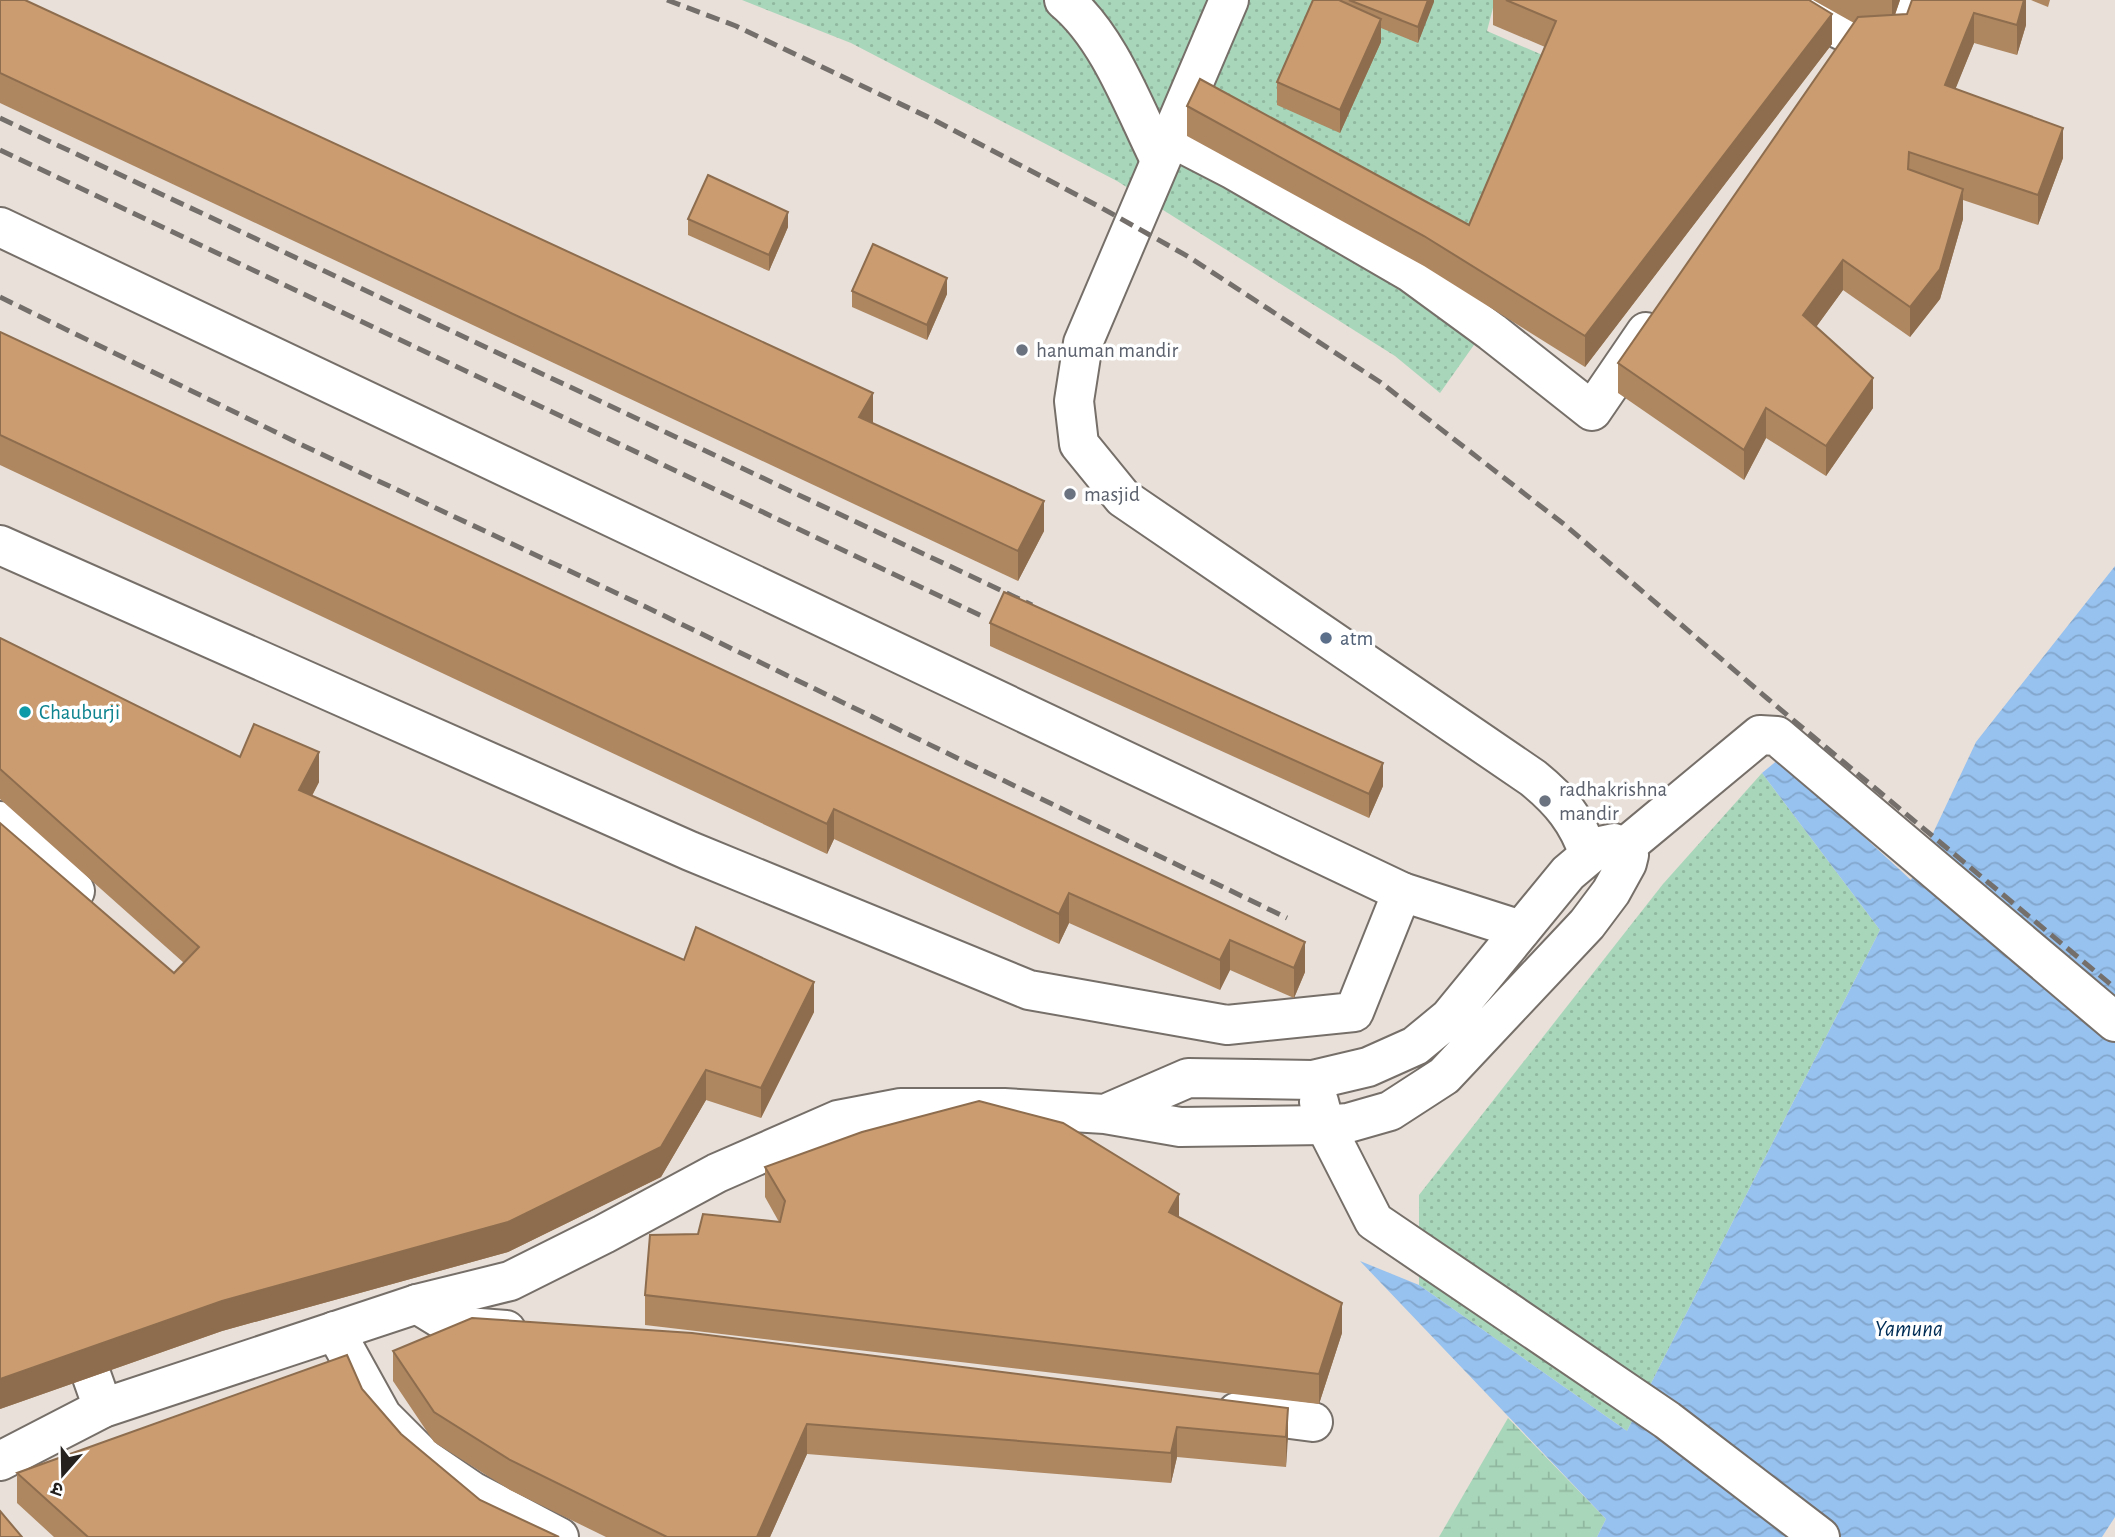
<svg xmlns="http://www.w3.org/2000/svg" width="2115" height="1537" viewBox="0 0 2115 1537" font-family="'Alegreya Sans','Noto Sans Devanagari',sans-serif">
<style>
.grass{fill:url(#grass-dots)}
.wetland{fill:url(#wetland-marsh)}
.water{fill:url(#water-waves)}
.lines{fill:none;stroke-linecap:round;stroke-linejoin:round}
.minor-casing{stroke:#766f69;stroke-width:42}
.major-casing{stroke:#766f69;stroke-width:42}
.minor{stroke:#fff;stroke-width:38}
.major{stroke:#fff;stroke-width:38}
.rail{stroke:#746f6b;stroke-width:5;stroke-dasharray:14 7;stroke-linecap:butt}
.wall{fill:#ae8660}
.shaded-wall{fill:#8d6d4e}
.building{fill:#ca9c70;stroke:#8d6d4e;stroke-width:2}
.worship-dot{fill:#6b7280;stroke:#fff;stroke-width:2.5}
.service-dot{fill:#5c6f8a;stroke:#fff;stroke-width:2.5}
.culture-dot{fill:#0f9aa8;stroke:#fff;stroke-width:2.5}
.labels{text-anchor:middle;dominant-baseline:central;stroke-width:7;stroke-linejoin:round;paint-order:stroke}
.worship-label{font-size:21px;fill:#5b616d;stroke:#fff;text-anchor:start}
.service-label{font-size:21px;fill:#4e5e75;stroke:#fff;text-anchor:start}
.culture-label{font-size:21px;fill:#0d838f;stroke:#fff;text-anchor:start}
.water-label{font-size:23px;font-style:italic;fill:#002d56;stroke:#fff}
</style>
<defs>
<pattern id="grass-dots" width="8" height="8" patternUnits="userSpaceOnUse" patternTransform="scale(1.75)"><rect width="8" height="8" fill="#a8d6ba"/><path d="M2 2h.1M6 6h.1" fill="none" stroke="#90b79f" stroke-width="1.8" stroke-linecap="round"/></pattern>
<pattern id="wetland-marsh" width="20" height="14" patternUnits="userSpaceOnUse" patternTransform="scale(1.75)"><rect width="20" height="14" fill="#a8d6ba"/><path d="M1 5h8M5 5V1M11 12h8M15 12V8" fill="none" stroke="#90b79f"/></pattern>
<pattern id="water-waves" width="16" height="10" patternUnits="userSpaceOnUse" patternTransform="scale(1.75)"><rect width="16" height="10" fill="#97c1ef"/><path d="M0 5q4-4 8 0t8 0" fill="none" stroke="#82a6cc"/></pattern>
</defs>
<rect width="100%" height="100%" fill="#e8e0d9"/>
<!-- grass -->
<g class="grass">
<path d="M742,0h753l-8,31 60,26 -81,181 -63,39 73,65 -36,51 -45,-37 -278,-175 -266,-138z"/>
<path d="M1762,773l118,157 -253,501 -208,-146v-90l244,-311z"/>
</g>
<!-- wetland -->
<path class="wetland" d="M1508,1418l98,101 -9,18h-158z"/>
<!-- water -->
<path class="water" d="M2115,566v951l-13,20h-505l9,-18 -246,-258 59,24 208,146 253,-501 -118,-157 17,-14 132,121 65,-138z"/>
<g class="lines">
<!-- minor casing -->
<g class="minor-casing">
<g id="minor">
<path d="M1064,0c45,37 70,108 96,160"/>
<path d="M1229,0l-146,343 -9,58 5,43 44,54 410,280c27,22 45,43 56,77"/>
<path d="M1789,0c29,16 61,42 95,40 7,-1 14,-6 20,-9l12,-31"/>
<path d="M1170,137l62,32 178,103 82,60 100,79 54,-79"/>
<path d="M0,227l1402,665"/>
<path d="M0,545l690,306 339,139 198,35 127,-13 48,-120 119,38"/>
<path d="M0,821l75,70"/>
<path d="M1625,847l135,-112 17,1 338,286"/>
<path d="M417,1304l36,22 53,4"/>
<path d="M75,1329l28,79"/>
<path d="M335,1331l47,85 43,43 47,32 87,46"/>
<path d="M1237,1412l76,10"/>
</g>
</g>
<!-- major casing -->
<g class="major-casing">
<g id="major">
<path d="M1319,1102l6,23 49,96 293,199 153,117"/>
<path d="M0,1461l103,-53 314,-104 93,-23 94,-47 113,-61 121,-53 63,-12h103l101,6 75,13 145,-2 23,-2 42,-12 54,-35 143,-152 24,-32 16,-29 2,-8 -4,-8 -11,-4 -14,3 -32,27 -119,145 -34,28 -47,21 -55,13 -125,-2 -83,36"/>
</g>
</g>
<!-- minor -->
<use href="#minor" class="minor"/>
<!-- major -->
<use href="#major" class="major"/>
<!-- rail -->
<g class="rail">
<path d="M667,0l69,26 194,92 170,89 89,50 191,125 185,143 203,174 347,289"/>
<path d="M0,118l1032,487"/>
<path d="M0,150l984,467"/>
<path d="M0,297l302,148 342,161 643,312"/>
</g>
</g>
<!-- wall -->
<g class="wall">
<path d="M0,0l872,423 172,108 -26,50 -1018,-478z"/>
<path d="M1313,0h121l-16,43 -37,-15v14l-41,91 -63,-28v-23z"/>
<path d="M1493,0h316l23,44 -247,323 -161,-101 -237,-130v-30l282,119 76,-178 -52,-22z"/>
<path d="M1813,0h87l-5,15 131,-15v25l-9,30 -43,-12 -19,46 108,69 -25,67 -75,-25v19l-23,80 -30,38 -67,-47 -27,37 57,81 -47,68 -60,-38 -22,42 -126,-87v-30l236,-340z"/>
<path d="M2031,0h19l-2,7z"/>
<path d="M688,219l100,8 -19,44 -81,-36z"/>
<path d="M852,291l95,3 -20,46 -75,-33z"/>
<path d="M0,332l1305,640 -11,26 -64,-28 -10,20 -151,-67 -10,21 -225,-105 -7,15 -827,-389z"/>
<path d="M990,623l393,163 -14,32 -379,-172z"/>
<path d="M0,638l240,119 79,25 -7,14 372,164 130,52 -53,106 -55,-18 -45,77 -153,75 -286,79 -222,78v-586l174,150 10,-10 -184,-164z"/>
<path d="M765,1167l414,51 163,115 -23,71 -674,-79v-30l53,-61 81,-12 -14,-25z"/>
<path d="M393,1351l895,57 -2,59 -109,-10 -6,26 -364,-29 -37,83h-164l-96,-47 -76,-48 -41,-61z"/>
<path d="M362,1389l39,45 79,66 79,37h-505l-37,-34v-30z"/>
</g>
<!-- shaded-wall -->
<g class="shaded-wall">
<path d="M1428,0h6v2l-16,41v-16z"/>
<path d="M1892,0h8l-8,23z"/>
<path d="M2024,0h2v25l-9,30v-30z"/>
<path d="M1974,13v30l-29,72v-30z"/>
<path d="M1832,14v30l-247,323v-31z"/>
<path d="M1381,19v23l-41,91v-23z"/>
<path d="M2063,128v30l-25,67v-30z"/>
<path d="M1963,189v30l-23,80 -30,38v-30z"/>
<path d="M788,212v15l-19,44v-16z"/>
<path d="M1843,260v30l-40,55v-30z"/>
<path d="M947,278v16l-20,46v-15z"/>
<path d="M1873,378v30l-47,68v-30z"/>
<path d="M873,393v30l-14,-6z"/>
<path d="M1766,408v30l-22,42v-30z"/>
<path d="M1044,501v30l-26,50v-30z"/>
<path d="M319,752v30l-20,38v-30z"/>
<path d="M1383,763v23l-14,32v-24z"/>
<path d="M834,809v30l-7,15v-30z"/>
<path d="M1069,893v30l-10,21v-30z"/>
<path d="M1230,940v30l-10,20v-30z"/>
<path d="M1305,942v30l-11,26v-30z"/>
<path d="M814,982v30l-53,106v-30z"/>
<path d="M706,1070v30l-45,77 -153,75 -286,79 -222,78v-30z"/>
<path d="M1179,1194v30l-10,-12z"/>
<path d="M1342,1303v30l-23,71v-30z"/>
<path d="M1288,1408v30l-2,29v-30z"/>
<path d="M807,1424v30l-37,83h-13z"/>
<path d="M1177,1427v30l-6,26v-30z"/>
</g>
<!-- building -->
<g class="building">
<path d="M0,0h25l848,393 -14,24 185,84 -26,50 -1018,-478z"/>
<path d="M1313,0h26l42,19 -41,91 -63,-28z"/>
<path d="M1349,0h79l-10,27z"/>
<path d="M1506,0h303l23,14 -247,322 -161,-100 -237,-130 13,-27 269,146 87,-204z"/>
<path d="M1912,0h112l-7,25 -43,-12 -29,72 118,43 -25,67 -129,-43 -1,17 55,20 -23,80 -30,38 -67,-47 -40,55 70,63 -47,68 -60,-38 -22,42 -126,-87 240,-346 49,-3z"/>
<path d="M708,175l80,37 -19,43 -81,-36z"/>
<path d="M873,244l74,34 -20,47 -75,-34z"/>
<path d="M0,332l1305,610 -11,26 -64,-28 -10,20 -151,-67 -10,21 -225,-105 -7,15 -827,-389z"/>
<path d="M1004,592l379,171 -14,31 -379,-171z"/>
<path d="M0,638l240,119 14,-33 65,28 -20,38 385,170 12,-33 118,55 -53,106 -55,-18 -45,77 -153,75 -286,79 -222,78v-556l174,150 25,-26 -199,-178z"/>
<path d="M979,1101l84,22 116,71 -10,18 173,91 -23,71 -674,-79 5,-60 48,-1 5,-20 77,8 5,-21 -20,-34 97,-35z"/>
<path d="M472,1318l220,15 596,75 -2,29 -109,-10 -6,26 -364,-29 -50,113h-90l-157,-77 -76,-48 -41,-61z"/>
<path d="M347,1355l15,34 39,45 79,66 79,37h-471l-71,-64z"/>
<path d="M0,1511l22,26h-22z"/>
</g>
<!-- markers -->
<g class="worship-dot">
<circle cx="1022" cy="350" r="7"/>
<circle cx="1070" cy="494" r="7"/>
<circle cx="1545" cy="801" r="7"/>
</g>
<circle class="service-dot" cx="1326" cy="638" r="7"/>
<circle class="culture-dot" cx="25" cy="712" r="7"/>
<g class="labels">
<!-- worship labels -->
<g class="worship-label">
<text x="1036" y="350">hanuman mandir</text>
<text x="1084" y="494">masjid</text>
<text x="1559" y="789">radhakrishna<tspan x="1559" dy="24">mandir</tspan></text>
</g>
<!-- service labels -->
<g class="service-label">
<text x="1340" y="638">atm</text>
</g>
<!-- culture labels -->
<g class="culture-label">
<text x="39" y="712">Chauburji</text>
</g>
<!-- water labels -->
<g class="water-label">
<text x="1909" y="1329">Yamuna</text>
</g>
</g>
<!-- north arrow -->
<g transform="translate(63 1474) rotate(200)" stroke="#ffffff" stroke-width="5" paint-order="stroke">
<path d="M0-5L12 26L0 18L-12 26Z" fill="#24211f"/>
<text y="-10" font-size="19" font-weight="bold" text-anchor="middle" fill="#24211f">उ</text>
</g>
</svg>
